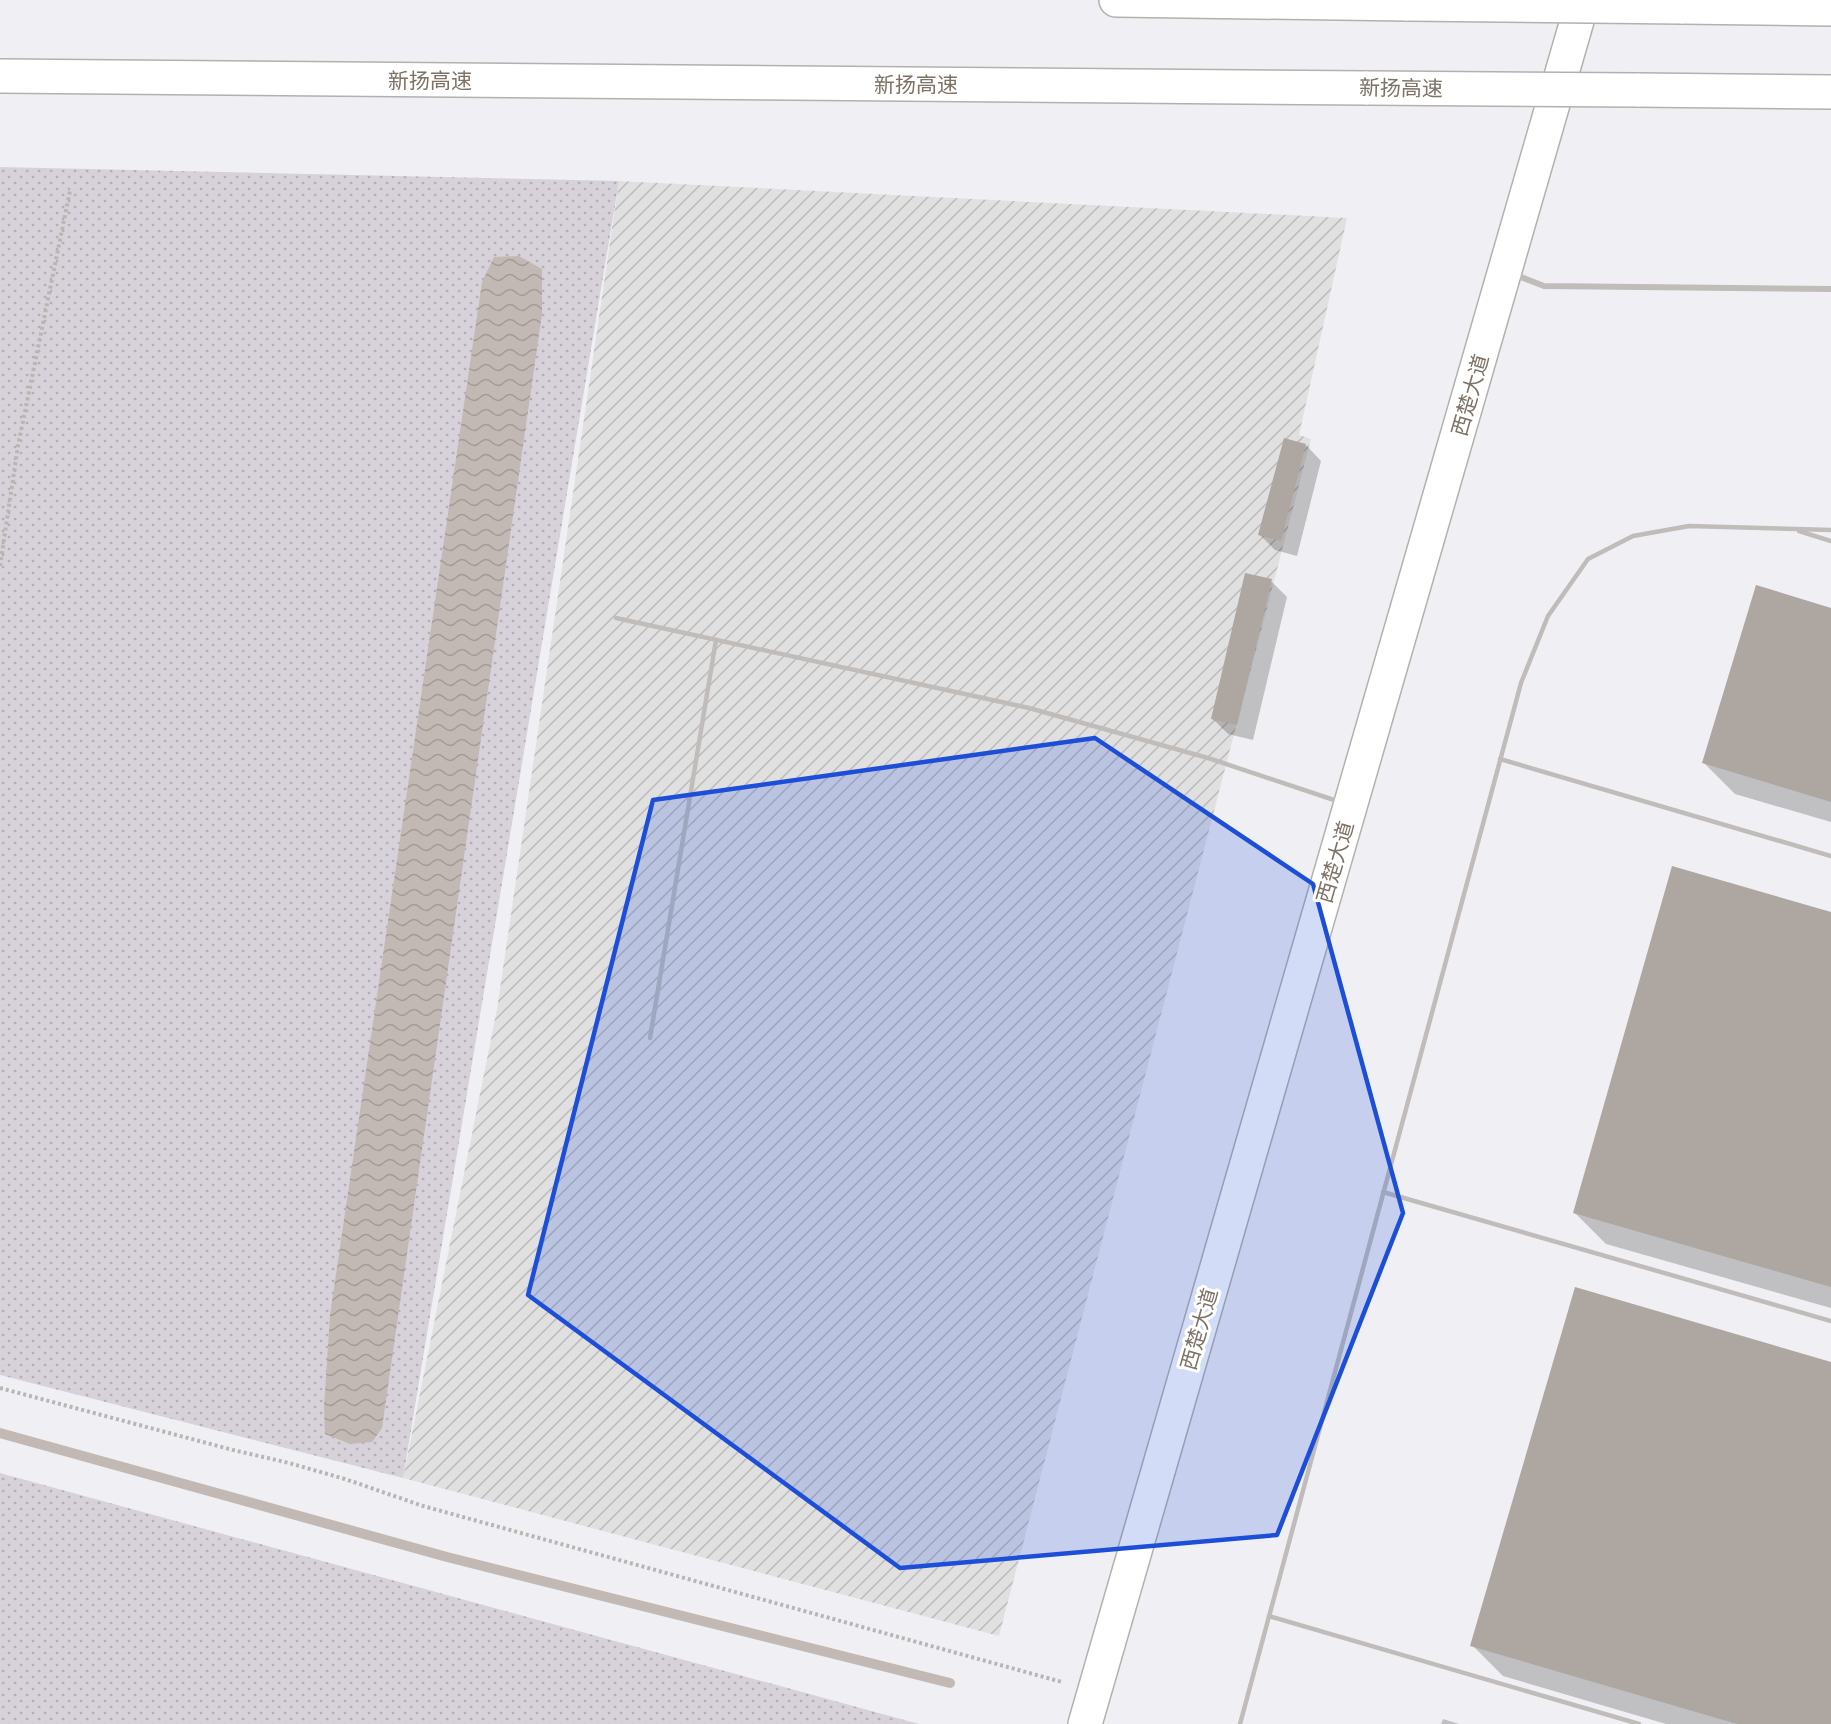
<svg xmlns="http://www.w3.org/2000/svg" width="1831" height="1724" viewBox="0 0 1831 1724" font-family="Arial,'Noto Sans SC',sans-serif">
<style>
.industrial{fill:url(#industrial-furrows)}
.garden{fill:url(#garden-dots)}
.water{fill:url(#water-waves)}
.shadow{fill:#0003}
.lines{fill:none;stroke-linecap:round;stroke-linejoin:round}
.stream{stroke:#c3b9b4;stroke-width:10}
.building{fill:#ada6a1}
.primary-casing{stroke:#b4b1ad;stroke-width:36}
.motorway-casing{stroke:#b3b0ad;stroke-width:36}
.path{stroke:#b8b6b3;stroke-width:4;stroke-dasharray:3 3;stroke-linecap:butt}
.service{stroke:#c0bcb9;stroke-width:4.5}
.minor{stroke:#c0bcb9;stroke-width:6}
.primary{stroke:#fff;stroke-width:33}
.motorway{stroke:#fff;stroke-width:33}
.motorway-bridge-casing{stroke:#b3b0ad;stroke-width:36;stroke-linecap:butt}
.motorway-bridge{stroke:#fff;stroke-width:33}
.marked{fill:#1d4ed8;fill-opacity:0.2;stroke:#1d4ed8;stroke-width:4.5;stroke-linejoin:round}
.labels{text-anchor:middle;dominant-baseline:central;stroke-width:6;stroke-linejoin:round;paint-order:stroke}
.street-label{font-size:21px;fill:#7e7266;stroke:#fff}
</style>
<defs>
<pattern id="industrial-furrows" width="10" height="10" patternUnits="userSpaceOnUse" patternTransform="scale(1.5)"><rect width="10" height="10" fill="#e1e0e1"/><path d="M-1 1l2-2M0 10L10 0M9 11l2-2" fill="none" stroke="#bcbaba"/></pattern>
<pattern id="garden-dots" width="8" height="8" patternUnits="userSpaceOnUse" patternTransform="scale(1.5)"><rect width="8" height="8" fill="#d7d2da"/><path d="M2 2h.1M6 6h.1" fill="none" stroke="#b4afb5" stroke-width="1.8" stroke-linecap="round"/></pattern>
<pattern id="water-waves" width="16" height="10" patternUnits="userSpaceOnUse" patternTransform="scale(1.5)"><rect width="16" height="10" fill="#c3b9b4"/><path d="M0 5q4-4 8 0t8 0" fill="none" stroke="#a49b96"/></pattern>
</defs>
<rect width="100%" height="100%" fill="#f0f0f4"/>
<!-- industrial -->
<path class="industrial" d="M619,181l728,37 -48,217 12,4 -312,1197 -596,-158 94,-469z"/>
<!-- garden -->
<g class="garden">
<path d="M0,167l619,14 -216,1297 -403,-103z"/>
<path d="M0,1473l919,251h-919z"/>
</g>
<!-- water -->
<path class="water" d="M519,256l23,13v45l-160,1114 -10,14 -22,2 -25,-10 -1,-27 6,-92 152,-1033 12,-25z"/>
<!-- shadow -->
<g class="shadow">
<path d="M1306,445l15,16 -24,95 -22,-6 -15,-15z"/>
<path d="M1271,581l16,16 -34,143 -25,-6 -16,-16z"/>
<path d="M1831,609v213l-96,-28 -31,-31z"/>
<path d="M1831,913v395l-225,-64 -31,-31z"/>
<path d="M1831,1364v360h-165l-163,-48 -31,-31z"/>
<path d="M1443,1719l16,5h-18z"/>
</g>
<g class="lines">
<!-- stream -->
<path class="stream" d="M0,1433l447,124 503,126"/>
</g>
<!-- building -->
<g class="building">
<path d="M1284,438l22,6 -25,97 -23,-6z"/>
<path d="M1245,573l27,6 -35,146 -26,-6z"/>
<path d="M1756,585l75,23v194l-129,-39z"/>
<path d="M1672,866l159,46v375l-258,-74z"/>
<path d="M1575,1287l256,75v362h-94l-267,-78z"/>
</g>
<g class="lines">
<!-- primary casing -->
<g class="primary-casing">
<path id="primary" d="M1085,1724l498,-1724"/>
</g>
<!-- motorway casing -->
<g class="motorway-casing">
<g id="motorway">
<path d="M1116,0l292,4"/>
<path d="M1681,7l150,2"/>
<path d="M0,76l1368,12"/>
<path d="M1637,90l194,2"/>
</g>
</g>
<!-- path -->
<g class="path">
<path d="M0,566l18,-120 52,-255"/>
<path d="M0,1388l233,62 56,13 56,16 78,27 639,176"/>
</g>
<!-- service -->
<g class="service">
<path d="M1799,531l32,10"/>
<path d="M616,618l413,90 179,50 132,44"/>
<path d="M1500,759l331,97"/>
<path d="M650,1038l66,-398"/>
<path d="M1383,1192l448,129"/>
<path d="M1269,1616l370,108"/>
<path d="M1240,1724l281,-1041 27,-67 40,-57 45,-23 56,-10 142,4"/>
</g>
<!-- minor -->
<path class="minor" d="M1513,274l31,12 287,3"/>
<!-- primary -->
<use href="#primary" class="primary"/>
<!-- motorway -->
<use href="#motorway" class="motorway"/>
<!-- motorway-bridge casing -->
<g class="motorway-bridge-casing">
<g id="motorway-bridge">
<path d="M1408,4l273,3"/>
<path d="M1368,88l269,2"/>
</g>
</g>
<!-- motorway-bridge -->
<use href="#motorway-bridge" class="motorway-bridge"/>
</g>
<!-- marked area -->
<path class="marked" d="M1095,738l218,146 90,329 -126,322 -377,33 -372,-273 125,-495z"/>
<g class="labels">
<!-- street labels -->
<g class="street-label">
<text x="430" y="80">新扬高速</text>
<text x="916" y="84">新扬高速</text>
<text transform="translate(1401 88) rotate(1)">新扬高速</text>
<text transform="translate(1470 395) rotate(-74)">西楚大道</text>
<text transform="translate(1335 862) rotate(-74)">西楚大道</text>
<text transform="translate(1199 1329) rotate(-74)">西楚大道</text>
</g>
</g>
</svg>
